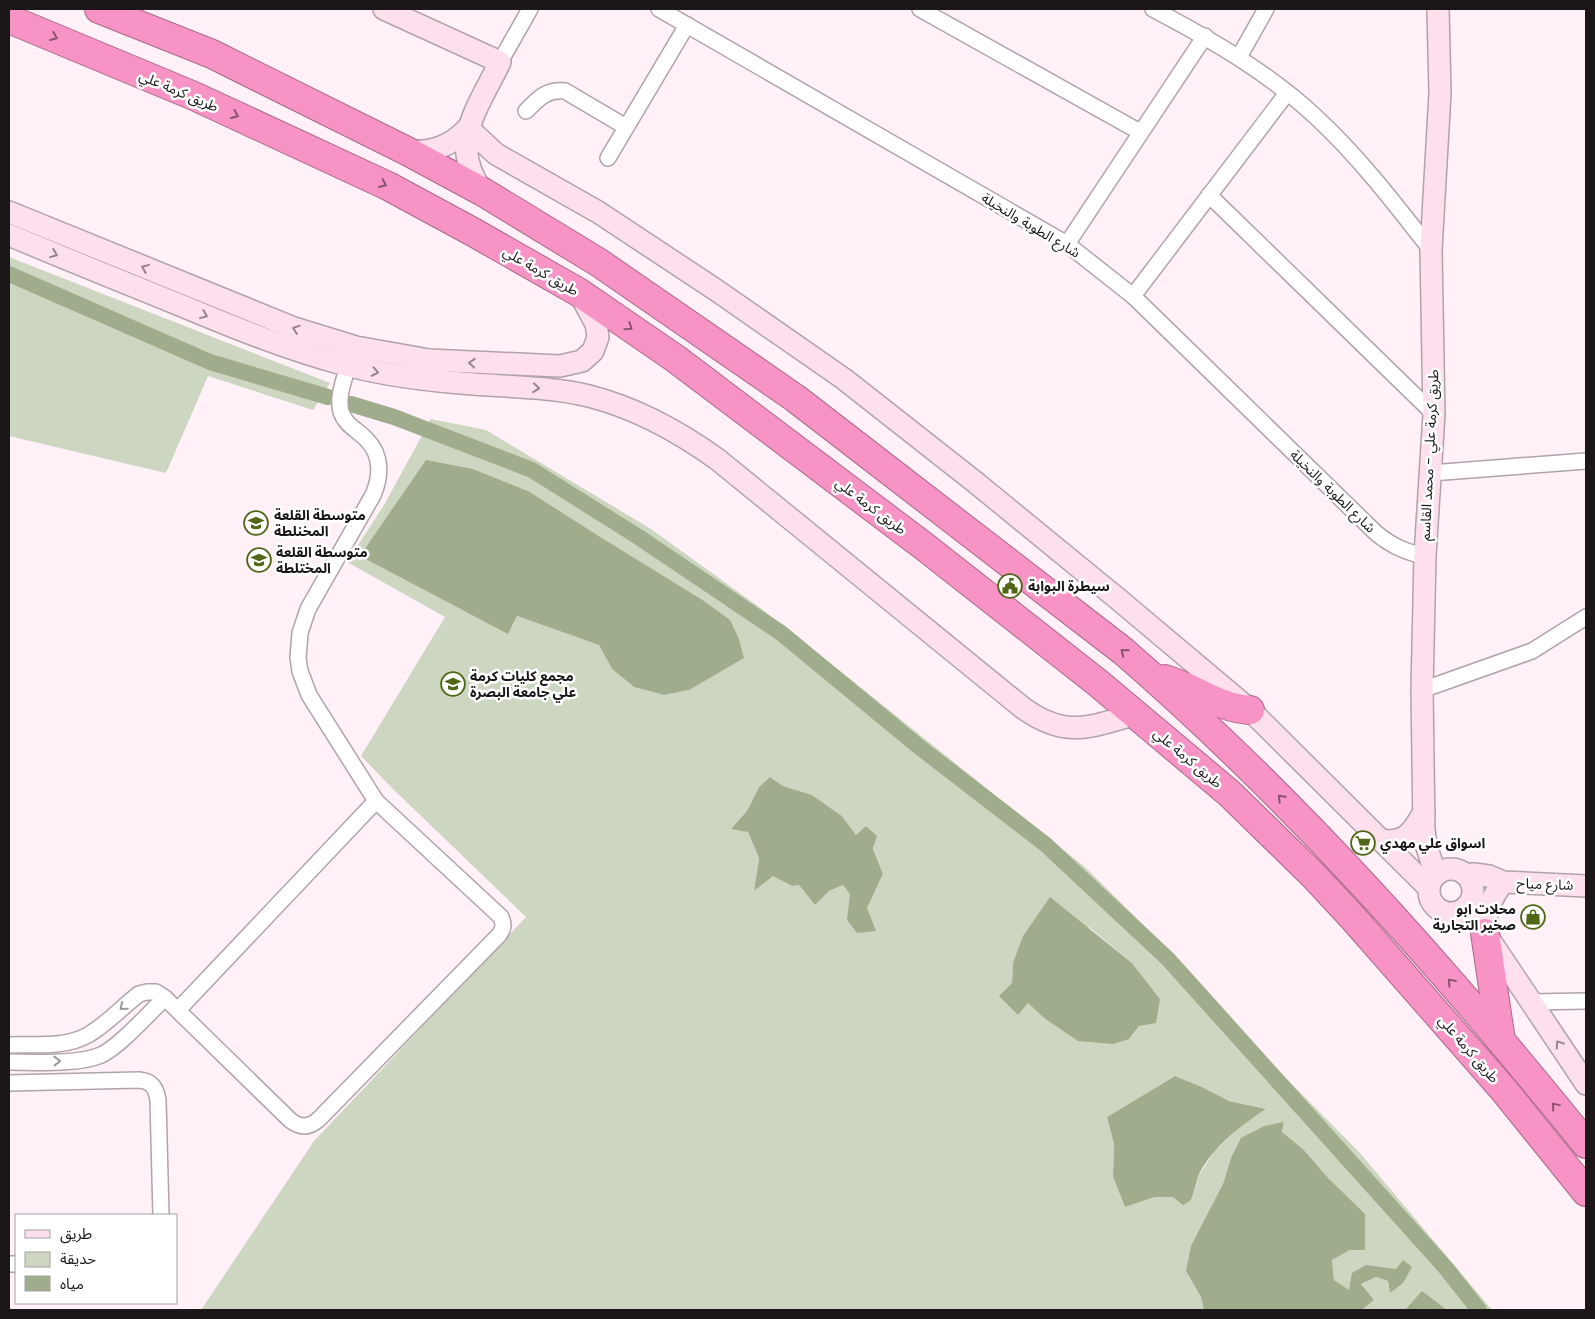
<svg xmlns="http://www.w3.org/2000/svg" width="1595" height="1319" viewBox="0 0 1595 1319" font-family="Poppins,'Noto Sans Arabic',sans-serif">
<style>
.green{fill:#cdd6c0;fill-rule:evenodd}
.water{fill:#a0ad8d}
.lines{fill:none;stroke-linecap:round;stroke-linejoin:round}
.canal{stroke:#a0ad8d;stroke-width:16}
.street-casing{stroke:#b0a3a9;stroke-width:18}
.secondary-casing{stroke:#b0a3a9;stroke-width:24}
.highway-casing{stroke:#aa6888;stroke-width:30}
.street{stroke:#fff;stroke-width:15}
.secondary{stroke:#fddfee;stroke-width:21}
.highway{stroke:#f794c5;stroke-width:28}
.oneway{stroke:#89556e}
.oneway2{stroke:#97858e}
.oneway3{stroke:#989697}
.labels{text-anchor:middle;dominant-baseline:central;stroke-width:5;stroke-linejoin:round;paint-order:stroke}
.street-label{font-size:14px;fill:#1b1618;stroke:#fff}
.poi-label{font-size:14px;font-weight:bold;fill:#1b1618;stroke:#fff;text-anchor:start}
</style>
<rect width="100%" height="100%" fill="#fff1f7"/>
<!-- green -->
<g class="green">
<path d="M9,257l321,126 -17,27 -105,-34 -42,97 -157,-37z"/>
<path d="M431,419l55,11 165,99 108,78 110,87 217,174 95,94 94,105 85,86 132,157h-45l-25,-18 -17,18h-43l12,-10 -13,-16 15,-7 12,4 2,12 6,-24 -11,-1 -36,23 -15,-11 -2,-20 18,-10 -21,-71 -26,-30 -21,-17 2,-10 -53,36 -8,26 -37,87 15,26 3,13h-1003l113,-169 212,-224 -133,-128 -32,-33 84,-139 -98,-55 37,-57zM530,492l75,48 84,150 -25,5 -30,-8 -22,-18 -13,-24 -82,-29 -9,18zM770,777l13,9 29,9 30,21 14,19 10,-9 17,48 -16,34 -24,-23 -14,6 -14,14 -16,-20 -7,1 -19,-10 -19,14 5,-32 -11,-26 -16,-4 15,-17 12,-24zM1089,927l43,36 28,36 -31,40 -85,-21 -16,-15 -11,12 -5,-32 1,-20zM1175,1076l27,11 27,14 37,8 -25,17 -26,25 -16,24 -8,25 -18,-3h-18l-30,10 -12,-30 1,-33 -7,-27z"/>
</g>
<!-- water -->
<g class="water">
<path d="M426,460l47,9 57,23 75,48 99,61 26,19 9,19 5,19 -55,32 -25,5 -30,-8 -22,-18 -13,-24 -82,-29 -9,18 -148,-78z"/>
<path d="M770,777l13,9 29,9 30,21 14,19 10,-9 11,10 -4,12 10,26 -16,34 9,23 -19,2 -10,-13 3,-26 -7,-9 -14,6 -14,14 -16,-20 -7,1 -19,-10 -19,15 5,-33 -11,-26 -17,-3 16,-18 12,-24z"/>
<path d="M1050,897l82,66 28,36 -4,24 -17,3 -10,13 -16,5 -35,-3 -34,-23 -16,-15 -10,12 -19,-19 13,-13 1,-20 10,-27z"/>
<path d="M1175,1076l27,11 27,14 37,8c-26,17 -52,37 -67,65 -3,8 -5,18 -8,26l-8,5 -10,-8h-18l-30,10 -12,-30 1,-33 -7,-27z"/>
<path d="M1284,1122l-2,10 21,17 26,30 36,35v36h-15l-18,10 2,20 15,10 3,-17 14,-8 30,4 7,-9 9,7 -9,16 -13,10 -2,-12 -12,-4 -15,7 13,16 -12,10h-158l-3,-13 -15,-26 5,-25 32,-62 8,-26 10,-20 23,-12z"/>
<path d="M1422,1291l25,19h-42z"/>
</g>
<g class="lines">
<!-- canal -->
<g class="canal">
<path d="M9,274l201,88 118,35"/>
<path d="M351,404l43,13 138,53 105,66 144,97 137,113 127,98 123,115 277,308 34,43"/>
</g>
<!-- street casing -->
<g class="street-casing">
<g id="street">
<path d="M659,9l408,235 66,52 243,237c16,13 29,19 49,23"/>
<path d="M920,9l220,123"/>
<path d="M1153,9c59,31 116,64 164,109 43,40 78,86 114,132"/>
<path d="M1239,57l27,-48"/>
<path d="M500,62l30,-53"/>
<path d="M526,111c12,-12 20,-22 39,-20l61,36"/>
<path d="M608,158l79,-133"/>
<path d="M1209,195l225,219"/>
<path d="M1067,244l138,-208"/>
<path d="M1133,296l154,-203"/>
<path d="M348,366c-4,14 -11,31 -7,46 5,14 17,18 26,28 15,15 14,37 6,55l-65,114 -8,24 -2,25 2,13 9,24 67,106"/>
<path d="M1431,473l155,-12"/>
<path d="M1422,690l110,-39 54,-34"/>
<path d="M1532,1002l54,-1"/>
<path d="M9,1045c26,-1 56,3 79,-10 19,-11 34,-28 51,-41l8,-2h9l9,6 125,122c10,8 19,8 29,-1l180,-184c5,-7 5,-11 2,-18l-125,-116 -198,209"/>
<path d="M9,1062c26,0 69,3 92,-7 19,-9 47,-41 64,-57"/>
<path d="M9,1083l130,-3c13,1 17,8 19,20l3,115"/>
<path d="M9,1264h7"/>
</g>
</g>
<!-- secondary casing -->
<g class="secondary-casing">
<g id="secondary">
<path d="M384,9l116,53c-22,46 -53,82 -17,130"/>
<path d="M468,128l28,26 102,58 118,78 128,89 131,103 143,117 132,111 179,178"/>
<path d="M407,151c26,2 44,-5 61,-23"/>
<path d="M9,212l285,116 62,19 73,13 131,6 22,-5 11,-10 5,-14 -2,-13 -16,-30"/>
<path d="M9,235c57,24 114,47 171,70 55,23 109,45 166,60 42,11 84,16 127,19 39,3 78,3 116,12 47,12 89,35 128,63l306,249c43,31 67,19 113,6"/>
<path d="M1382,840c24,4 31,-9 42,-28"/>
<circle cx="1451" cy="891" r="22"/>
<path d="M1436,875l-10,-30 -2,-16 -2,-139 3,-134 9,-142 -3,-164 9,-157 -2,-84"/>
<path d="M1466,875l8,-1 15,2 14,6 83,4"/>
<path d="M1467,906l119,178"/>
<path d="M1485,933c0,-21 6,-34 18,-51"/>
</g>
</g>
<!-- highway casing -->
<g class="highway-casing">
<g id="highway">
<path d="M99,9l113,45 195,97 76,41 115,70 197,136 328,253c171,148 321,317 463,493"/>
<path d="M9,19l185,77 194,90 85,46 107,61 96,66 249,188 173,136 131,110 86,84 39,42 149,170 83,103"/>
<path d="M1165,679c30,9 53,29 85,31"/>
<path d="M1485,933l16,108"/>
</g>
</g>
<!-- street -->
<use href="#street" class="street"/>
<!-- secondary -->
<use href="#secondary" class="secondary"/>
<!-- highway -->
<use href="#highway" class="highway"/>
</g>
<!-- one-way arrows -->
<defs><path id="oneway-chevron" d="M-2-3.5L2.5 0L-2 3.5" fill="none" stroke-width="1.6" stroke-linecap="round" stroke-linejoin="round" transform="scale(1.25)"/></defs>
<g class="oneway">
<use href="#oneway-chevron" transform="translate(54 37) rotate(23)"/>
<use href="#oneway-chevron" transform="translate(235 115) rotate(25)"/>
<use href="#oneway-chevron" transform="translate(383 184) rotate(25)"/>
<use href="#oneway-chevron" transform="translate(629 327) rotate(34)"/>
<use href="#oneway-chevron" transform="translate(1124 652) rotate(-141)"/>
<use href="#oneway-chevron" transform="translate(1281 798) rotate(-135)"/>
<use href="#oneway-chevron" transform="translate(1451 982) rotate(-131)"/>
<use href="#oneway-chevron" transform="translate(1555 1106) rotate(-130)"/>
</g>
<g class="oneway2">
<use href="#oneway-chevron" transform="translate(54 254) rotate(22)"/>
<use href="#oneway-chevron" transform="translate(145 268) rotate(-158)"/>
<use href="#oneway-chevron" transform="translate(204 315) rotate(22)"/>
<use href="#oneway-chevron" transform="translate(296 329) rotate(-161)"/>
<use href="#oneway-chevron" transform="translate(472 363) rotate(-176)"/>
<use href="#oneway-chevron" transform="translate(375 372) rotate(12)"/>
<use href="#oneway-chevron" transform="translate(536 388) rotate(6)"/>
<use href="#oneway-chevron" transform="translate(1559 1044) rotate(-124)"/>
</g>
<g class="oneway3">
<use href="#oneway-chevron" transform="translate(123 1007) rotate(140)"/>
<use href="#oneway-chevron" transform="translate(57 1061) rotate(-1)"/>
</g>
<!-- icons -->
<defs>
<g id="school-ring" transform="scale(1.25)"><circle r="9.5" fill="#fff" stroke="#4f6716" stroke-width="1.5"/><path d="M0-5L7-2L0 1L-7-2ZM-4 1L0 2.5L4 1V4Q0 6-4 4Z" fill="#4f6716"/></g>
<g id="civic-ring" transform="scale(1.25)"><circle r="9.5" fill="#fff" stroke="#4f6716" stroke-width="1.5"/><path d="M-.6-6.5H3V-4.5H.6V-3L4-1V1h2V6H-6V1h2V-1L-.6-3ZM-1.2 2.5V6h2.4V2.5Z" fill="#4f6716"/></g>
<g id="university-ring" transform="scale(1.25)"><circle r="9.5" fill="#fff" stroke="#4f6716" stroke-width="1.5"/><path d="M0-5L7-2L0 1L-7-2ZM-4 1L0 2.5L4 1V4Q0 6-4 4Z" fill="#4f6716"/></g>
<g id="supermarket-ring" transform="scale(1.25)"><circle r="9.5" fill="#fff" stroke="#4f6716" stroke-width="1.5"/><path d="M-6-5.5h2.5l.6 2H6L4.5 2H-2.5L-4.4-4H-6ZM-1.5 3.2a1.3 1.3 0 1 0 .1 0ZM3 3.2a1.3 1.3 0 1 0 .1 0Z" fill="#4f6716"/></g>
<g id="shop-ring" transform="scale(1.25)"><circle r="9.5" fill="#fff" stroke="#4f6716" stroke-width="1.5"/><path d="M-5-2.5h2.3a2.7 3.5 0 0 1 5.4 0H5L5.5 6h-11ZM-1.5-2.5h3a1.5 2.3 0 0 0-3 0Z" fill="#4f6716"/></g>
</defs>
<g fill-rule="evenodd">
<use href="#school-ring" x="256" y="523"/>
<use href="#school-ring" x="259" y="560"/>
<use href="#civic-ring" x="1010" y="586"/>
<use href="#university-ring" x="453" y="684"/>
<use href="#supermarket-ring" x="1363" y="843"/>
<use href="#shop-ring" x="1533" y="917"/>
</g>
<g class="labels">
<!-- street labels -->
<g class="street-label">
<text transform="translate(179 91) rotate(23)">طريق كرمة علي</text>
<text transform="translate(1031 225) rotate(31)">شارع الطوبة والنخيلة</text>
<text transform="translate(541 271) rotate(30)">طريق كرمة علي</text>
<text transform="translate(1429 455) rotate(-87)">طريق كرمة علي - محمد القاسم</text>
<text transform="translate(1333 491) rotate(44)">شارع الطوبة والنخيلة</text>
<text transform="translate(871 506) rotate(37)">طريق كرمة علي</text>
<text transform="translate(1188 758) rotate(40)">طريق كرمة علي</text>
<text transform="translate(1545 884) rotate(2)">شارع مياح</text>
<text transform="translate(1469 1049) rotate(49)">طريق كرمة علي</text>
</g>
<!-- poi labels -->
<g class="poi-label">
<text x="274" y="515">متوسطة القلعة<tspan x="274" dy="16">المخنلطة</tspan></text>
<text x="276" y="552">متوسطة القلعة<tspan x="276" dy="16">المختلطة</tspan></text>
<text x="1028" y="586">سيطرة البوابة</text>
<text x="470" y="676">مجمع كليات كرمة<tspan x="470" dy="16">علي جامعة البصرة</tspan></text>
<text x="1380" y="843">اسواق علي مهدي</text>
<text x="1516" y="909" text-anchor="end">محلات ابو<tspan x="1516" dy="16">صخير التجارية</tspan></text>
</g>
</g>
<!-- border -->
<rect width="1595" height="1319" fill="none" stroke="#1b1618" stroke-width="20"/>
<!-- legend -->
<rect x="15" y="1214" width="162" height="90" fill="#ffffff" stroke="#a4a2a3"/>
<rect x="25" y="1230" width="25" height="8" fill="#fddfee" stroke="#a4a2a3"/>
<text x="60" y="1239" font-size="15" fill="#1b1618">طريق</text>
<rect x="25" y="1252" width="25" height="15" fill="#cdd6c0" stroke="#a4a2a3"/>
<text x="60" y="1264" font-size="15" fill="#1b1618">حديقة</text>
<rect x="25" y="1276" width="25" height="15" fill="#a0ad8d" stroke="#a4a2a3"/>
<text x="60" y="1289" font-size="15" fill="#1b1618">مياه</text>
</svg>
